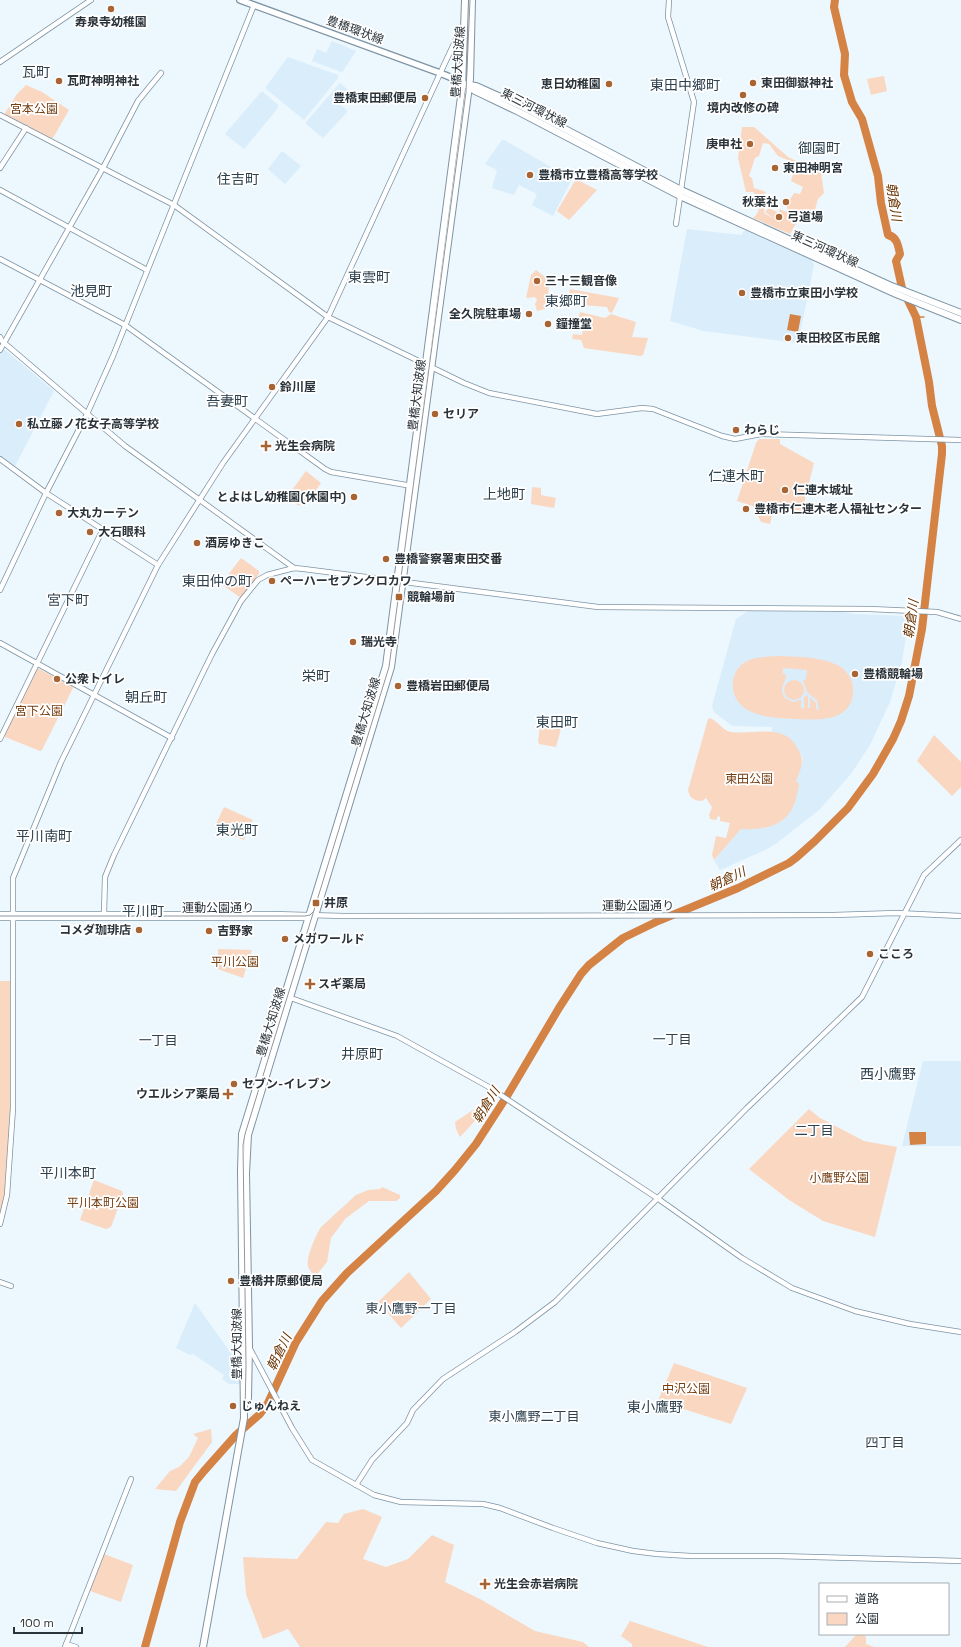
<svg xmlns="http://www.w3.org/2000/svg" width="961" height="1647" viewBox="0 0 961 1647" font-family="'Space Grotesk','Noto Sans JP',sans-serif">
<style>
.built{fill:#daedfb}
.green{fill:#fad7c1;fill-rule:evenodd}
.water{fill:#d58245}
.lines{fill:none;stroke-linecap:round;stroke-linejoin:round}
.stream{stroke:#d58245;stroke-width:1.5}
.river{stroke:#d58245;stroke-width:8}
.tertiary-casing{stroke:#7d94a4;stroke-width:6}
.secondary-casing{stroke:#7d94a4;stroke-width:8}
.primary-casing{stroke:#7d94a4;stroke-width:8}
.tertiary{stroke:#fff;stroke-width:4.5}
.secondary{stroke:#fff;stroke-width:5.5}
.primary{stroke:#fff;stroke-width:6}
.tram{stroke:#8f989f;stroke-width:1}
.poi-dot{fill:#a86533;stroke:#fff;stroke-width:1.5}
.labels{text-anchor:middle;dominant-baseline:central;stroke-width:3.5;stroke-linejoin:round;paint-order:stroke}
.poi-label{font-size:12px;font-weight:bold;fill:#2a333a;stroke:#fff;text-anchor:start}
.street-label{font-size:12px;fill:#2a333a;stroke:#fff}
.park-label{font-size:12px;fill:#763f12;stroke:#fff}
.water-label{font-size:13px;font-style:italic;fill:#693302;stroke:#fff}
.neighbourhood-label{font-size:13px;fill:#2d414f;stroke:#fff}
.quarter-label{font-size:14px;fill:#2d414f;stroke:#fff}
</style>
<rect width="100%" height="100%" fill="#edf7fe"/>
<!-- built -->
<g class="built">
<path d="M332,41l24,10 -13,20 -2,1 -29,-11 5,-12 9,4z"/>
<path d="M288,57l50,18v3l-34,42 -39,-32z"/>
<path d="M340,83l9,8 -11,12 10,8 -25,27 -17,-14v-2z"/>
<path d="M261,92h2l15,13v3l-34,41 -19,-15z"/>
<path d="M502,140h2l68,39 -19,37 -21,-11 5,-11 -18,-9 -5,10 -22,-7 5,-18 -12,-6z"/>
<path d="M282,151l19,15 -16,18 -17,-15z"/>
<path d="M687,229l54,6 4,-5 67,30 2,5 -16,78 -94,-12 -34,-10z"/>
<path d="M2,350h3l49,41 -39,75 -15,-10v-101z"/>
<path d="M748,611l96,1 10,2 50,2 3,3v11l-5,32 -12,40 -20,43 -19,29 -32,36 -42,33 -12,7 -45,20 -6,-10 27,-31 24,-1 15,-7 12,-13 4,-26 7,-22 -2,-6 -19,-20 -10,-2v-5l-40,-1 -18,-14 -2,-6 24,-87z"/>
<path d="M923,1061h38v85h-59z"/>
<path d="M195,1303l40,56 -2,3 9,17 -1,5h-12l-7,-5 2,-4 -31,-21 -3,1 -14,-7z"/>
</g>
<!-- green -->
<g class="green">
<path d="M884,76l3,15 -16,4 -4,-16z"/>
<path d="M26,85l16,7 27,18 -16,28h-2l-46,-23v-2l12,-19z"/>
<path d="M742,127h12l34,30 33,16 3,20 -6,6 -6,21 -7,-3 -10,8 -5,9 -37,-16c9,-7 7,-19 0,-26h-7l-8,-34zM763,143l6,1 9,12 12,5 1,5 4,2 -4,13 12,6 -3,7 -6,-1 -8,13 2,3 -2,3 -6,-3 -1,3 4,3 -14,-7 -4,4 10,7 -11,-6 1,-8 -3,-8 4,-5 -12,-4 -2,-10 -3,-2 6,-18 4,-2z"/>
<path d="M576,179l21,11 -28,30 -12,-9z"/>
<path d="M536,270l21,16 -8,-1 -1,11 2,5 -5,8 -8,2 -2,-7 2,-4 -2,-3 -9,1 5,-23z"/>
<path d="M570,289l49,9 -7,15 -3,-1 -2,-5 -25,-2v-4l-9,-2v-3l-4,-1z"/>
<path d="M580,312l25,6 6,-4 25,8 -4,15 16,1 -5,17 -3,1 -56,-8 -3,-8 -9,-1 1,-5 9,1 1,-6 -7,-1z"/>
<path d="M759,439h21v5l34,19 -13,52 -28,-5 -3,14 -9,-2 -8,-16 -16,-5 19,-58z"/>
<path d="M306,471l15,12 -15,21 -4,-3 -3,5 -12,-9z"/>
<path d="M532,487l9,1v7l15,3 -2,10 -23,-4z"/>
<path d="M241,558l18,13v3l-18,24 -20,-14z"/>
<path d="M777,656c19,1 42,0 60,9 9,4 16,14 16,24 1,34 -36,31 -59,30 -10,-1 -20,-1 -30,-3 -8,-2 -16,-5 -22,-10 -14,-13 -12,-36 5,-45 9,-4 20,-4 30,-5zM783,668l24,2 -1,9 -3,2 4,11 10,8 2,10 -3,-1v-6l-6,-6v11h-2v-12l-1,-1 -3,2v12l-3,-1v-8l-8,2 -8,-4c-7,-10 1,-14 1,-24h-3z"/>
<path d="M37,668l35,18 1,2 -31,62 -2,1 -35,-14v-3z"/>
<circle cx="794" cy="690" r="10"/>
<path d="M541,718l22,3 -7,26 -17,-3 -1,-2z"/>
<path d="M710,718c8,3 12,12 21,14 20,3 50,-8 64,12 11,18 7,20 1,38l3,1v3c-2,7 -3,15 -6,21 -10,21 -33,23 -52,22l-27,31 -2,-5 4,-19 10,2 4,-15 -10,-2v-4l-2,-1 -2,4 -6,-1 -1,-4 3,-8 -6,-9c-4,5 -12,3 -16,-2l-2,-6 20,-71z"/>
<path d="M934,735l27,27v25l-9,9 -35,-35z"/>
<path d="M224,807l29,13 -9,20 -28,-11 -1,-3z"/>
<path d="M218,949l34,1 -9,28 -25,-9z"/>
<path d="M0,981h13c0,81 4,164 -13,243z"/>
<path d="M809,1109l11,9 44,23 33,6 -22,90 -52,-16 -34,-21 -40,-31z"/>
<path d="M473,1110h8l-7,12 -14,15 -4,-8 -1,-7z"/>
<path d="M94,1180l28,11 1,3 -12,33 -5,2 -26,-9z"/>
<path d="M382,1187l18,8v3l-4,3h-27l-24,18 -14,19 -4,24 -12,15c-2,-3 -6,-7 -7,-11 -2,-9 8,-31 13,-39l35,-32 12,-5 12,-1z"/>
<path d="M409,1272l22,27 -30,29 -23,-26z"/>
<path d="M674,1363l73,25 -16,36 -73,-23z"/>
<path d="M211,1429l1,13 -36,49 -21,-2 15,-18 9,-4 10,-10 9,-19 -5,-4z"/>
<path d="M363,1509l19,8 -19,42 23,8 22,-8 24,-24 22,10 -9,37 35,17 55,32 48,11 6,5h-289l-12,-18 -25,10 -17,-45 -3,-37 54,2 29,-37 12,1 6,-9z"/>
<path d="M104,1554l29,11 -12,37 -31,-11z"/>
<path d="M630,1621l78,26h-76v-3l-11,-8z"/>
<path d="M857,1634h6l3,3v7l8,3h-29z"/>
</g>
<!-- water -->
<g class="water">
<path d="M790,314l11,2 -3,16 -11,-2z"/>
<path d="M909,1132h17v12l-16,1z"/>
</g>
<g class="lines">
<!-- stream -->
<path class="stream" d="M916,317h8"/>
<!-- river -->
<path class="river" d="M145,1647l35,-125 15,-40 9,-11 32,-36 24,-21 8,-11 28,-61 26,-41 25,-28 89,-82 19,-21 21,-26 31,-48 52,-88 22,-34 8,-9 34,-27 35,-17 80,-33 51,-25 8,-6 18,-16 33,-33 25,-34 20,-35 8,-18 8,-25 13,-67 20,-175v-8l-10,-40 -3,-24 -13,-65 -14,-29 -6,-27 4,-7c-2,-9 -3,-17 -12,-19l-7,-32 -3,-27 -16,-57 -10,-17 -8,-27 1,-21 -11,-47 1,-7"/>
<!-- tertiary casing -->
<g class="tertiary-casing">
<g id="tertiary">
<path d="M669,0l-1,17 26,85 -18,122"/>
<path d="M0,62l91,-62"/>
<path d="M0,115l174,90 154,112 136,66 25,10 108,21 45,-6 11,1 69,27 13,3 26,-5 200,6"/>
<path d="M0,168l26,-40"/>
<path d="M0,190l147,80"/>
<path d="M0,259l125,66 200,144 6,3 81,14"/>
<path d="M0,337l2,4 123,105 169,122"/>
<path d="M0,350l103,-182 35,-67 23,-28"/>
<path d="M0,459l46,34 112,72"/>
<path d="M0,590l46,-97 41,-79 26,-58 141,-351"/>
<path d="M0,643l172,95"/>
<path d="M0,739l103,-210"/>
<path d="M0,914h273l71,2 490,-1 62,-2 65,3"/>
<path d="M104,914l1,-37 9,-22 98,-201 29,-53 17,-21 9,-5 27,-7 10,1 294,38 272,2 67,3 24,7"/>
<path d="M0,918h310"/>
<path d="M288,997l109,39 90,50 170,112 85,60 50,30 63,23 55,13 51,8"/>
<path d="M0,1224l7,-29 6,-87v-230l48,-116 97,-197 65,-102 105,-146 116,-252 16,-34 4,-3"/>
<path d="M0,1282l11,4"/>
<path d="M249,1347l43,81 20,32 62,35 27,7 82,2 17,4 53,20 44,15 36,8 24,3 34,2h86l184,5"/>
<path d="M356,1485l16,-25 35,-37 6,-13 30,-31 72,-47 40,-30 192,-194 115,-111 62,-122 37,-35"/>
<path d="M66,1644l10,3"/>
<path d="M65,1647l66,-168"/>
</g>
</g>
<!-- secondary casing -->
<g class="secondary-casing">
<path id="secondary" d="M240,0l200,73 22,9"/>
</g>
<!-- primary casing -->
<g class="primary-casing">
<g id="primary">
<path d="M465,84l10,7 44,21 161,84 216,98 65,26"/>
<path d="M468,85l8,1 47,21 158,83 208,95 72,28"/>
<path d="M248,1398l1,-52 -3,-173 2,-38 143,-468 79,-588 2,-79"/>
<path d="M203,1647l41,-229 -3,-247 1,-37 144,-468 76,-577 3,-89"/>
</g>
</g>
<!-- tertiary -->
<use href="#tertiary" class="tertiary"/>
<!-- secondary -->
<use href="#secondary" class="secondary"/>
<!-- primary -->
<use href="#primary" class="primary"/>
<!-- tram -->
<g class="tram">
<path d="M0,916h305l5,-1 4,-4"/>
<path d="M245,1412l1,-47 -3,-220 2,-11 144,-467 77,-575 4,-92"/>
</g>
</g>
<!-- markers -->
<g class="poi-dot">
<circle cx="111" cy="9" r="4"/>
<circle cx="59" cy="81" r="4"/>
<circle cx="753" cy="83" r="4"/>
<circle cx="609" cy="84" r="4"/>
<circle cx="743" cy="95" r="4"/>
<circle cx="425" cy="98" r="4"/>
<circle cx="750" cy="144" r="4"/>
<circle cx="775" cy="168" r="4"/>
<circle cx="530" cy="175" r="4"/>
<circle cx="786" cy="202" r="4"/>
<circle cx="779" cy="217" r="4"/>
<circle cx="537" cy="281" r="4"/>
<circle cx="742" cy="293" r="4"/>
<circle cx="529" cy="314" r="4"/>
<circle cx="548" cy="324" r="4"/>
<circle cx="788" cy="338" r="4"/>
<circle cx="272" cy="387" r="4"/>
<circle cx="435" cy="414" r="4"/>
<circle cx="19" cy="424" r="4"/>
<circle cx="736" cy="430" r="4"/>
<path d="M264 440h4v4h4v4h-4v4h-4v-4h-4v-4h4z"/>
<circle cx="785" cy="490" r="4"/>
<circle cx="354" cy="497" r="4"/>
<circle cx="746" cy="509" r="4"/>
<circle cx="59" cy="513" r="4"/>
<circle cx="90" cy="532" r="4"/>
<circle cx="197" cy="543" r="4"/>
<circle cx="386" cy="559" r="4"/>
<circle cx="272" cy="581" r="4"/>
<rect x="395" y="593" width="8" height="8" rx="2"/>
<circle cx="353" cy="642" r="4"/>
<circle cx="855" cy="674" r="4"/>
<circle cx="57" cy="679" r="4"/>
<circle cx="398" cy="686" r="4"/>
<rect x="312" y="899" width="8" height="8" rx="2"/>
<circle cx="139" cy="930" r="4"/>
<circle cx="209" cy="931" r="4"/>
<circle cx="285" cy="939" r="4"/>
<circle cx="870" cy="954" r="4"/>
<path d="M308 978h4v4h4v4h-4v4h-4v-4h-4v-4h4z"/>
<circle cx="234" cy="1084" r="4"/>
<path d="M226 1088h4v4h4v4h-4v4h-4v-4h-4v-4h4z"/>
<circle cx="231" cy="1281" r="4"/>
<circle cx="233" cy="1406" r="4"/>
<path d="M483 1578h4v4h4v4h-4v4h-4v-4h-4v-4h4z"/>
</g>
<g class="labels">
<!-- poi labels -->
<g class="poi-label">
<text x="111" y="22" text-anchor="middle">寿泉寺幼稚園</text>
<text x="67" y="81">瓦町神明神社</text>
<text x="761" y="83">東田御嶽神社</text>
<text x="601" y="84" text-anchor="end">恵日幼稚園</text>
<text x="417" y="98" text-anchor="end">豊橋東田郵便局</text>
<text x="743" y="108" text-anchor="middle">境内改修の碑</text>
<text x="742" y="144" text-anchor="end">庚申社</text>
<text x="783" y="168">東田神明宮</text>
<text x="538" y="175">豊橋市立豊橋高等学校</text>
<text x="778" y="202" text-anchor="end">秋葉社</text>
<text x="787" y="217">弓道場</text>
<text x="545" y="281">三十三観音像</text>
<text x="750" y="293">豊橋市立東田小学校</text>
<text x="521" y="314" text-anchor="end">全久院駐車場</text>
<text x="556" y="324">鐘撞堂</text>
<text x="796" y="338">東田校区市民館</text>
<text x="280" y="387">鈴川屋</text>
<text x="443" y="414">セリア</text>
<text x="27" y="424">私立藤ノ花女子高等学校</text>
<text x="744" y="430">わらじ</text>
<text x="275" y="446">光生会病院</text>
<text x="793" y="490">仁連木城址</text>
<text x="346" y="497" text-anchor="end">とよはし幼稚園(休園中)</text>
<text x="754" y="509">豊橋市仁連木老人福祉センター</text>
<text x="67" y="513">大丸カーテン</text>
<text x="98" y="532">大石眼科</text>
<text x="205" y="543">酒房ゆきこ</text>
<text x="394" y="559">豊橋警察署東田交番</text>
<text x="280" y="581">ペーハーセブンクロカワ</text>
<text x="407" y="597">競輪場前</text>
<text x="361" y="642">瑞光寺</text>
<text x="863" y="674">豊橋競輪場</text>
<text x="65" y="679">公衆トイレ</text>
<text x="406" y="686">豊橋岩田郵便局</text>
<text x="324" y="903">井原</text>
<text x="131" y="930" text-anchor="end">コメダ珈琲店</text>
<text x="217" y="931">吉野家</text>
<text x="293" y="939">メガワールド</text>
<text x="878" y="954">こころ</text>
<text x="318" y="984">スギ薬局</text>
<text x="242" y="1084">セブン-イレブン</text>
<text x="220" y="1094" text-anchor="end">ウエルシア薬局</text>
<text x="239" y="1281">豊橋井原郵便局</text>
<text x="241" y="1406">じゅんねえ</text>
<text x="494" y="1584">光生会赤岩病院</text>
</g>
<!-- street labels -->
<g class="street-label">
<text transform="translate(355 30) rotate(20)">豊橋環状線</text>
<text transform="translate(458 62) rotate(-86)">豊橋大知波線</text>
<text transform="translate(534 108) rotate(27)">東三河環状線</text>
<text transform="translate(825 249) rotate(24)">東三河環状線</text>
<text transform="translate(417 395) rotate(-83)">豊橋大知波線</text>
<text transform="translate(366 712) rotate(-73)">豊橋大知波線</text>
<text x="638" y="906">運動公園通り</text>
<text x="218" y="908">運動公園通り</text>
<text transform="translate(271 1022) rotate(-73)">豊橋大知波線</text>
<text transform="translate(237 1344) rotate(-90)">豊橋大知波線</text>
</g>
<!-- park labels -->
<g class="park-label">
<text x="34" y="109">宮本公園</text>
<text x="39" y="711">宮下公園</text>
<text x="749" y="779">東田公園</text>
<text x="235" y="962">平川公園</text>
<text x="839" y="1178">小鷹野公園</text>
<text x="103" y="1203">平川本町公園</text>
<text x="686" y="1389">中沢公園</text>
</g>
<!-- water labels -->
<g class="water-label">
<text transform="translate(894 202) rotate(81)">朝倉川</text>
<text transform="translate(911 619) rotate(-82)">朝倉川</text>
<text transform="translate(727 879) rotate(-25)">朝倉川</text>
<text transform="translate(486 1105) rotate(-58)">朝倉川</text>
<text transform="translate(279 1352) rotate(-64)">朝倉川</text>
</g>
<!-- neighbourhood labels -->
<g class="neighbourhood-label">
<text x="672" y="1039">一丁目</text>
<text x="158" y="1040">一丁目</text>
<text x="814" y="1130">二丁目</text>
<text x="411" y="1308">東小鷹野一丁目</text>
<text x="534" y="1416">東小鷹野二丁目</text>
<text x="885" y="1442">四丁目</text>
</g>
<!-- quarter labels -->
<g class="quarter-label">
<text x="36" y="72">瓦町</text>
<text x="685" y="85">東田中郷町</text>
<text x="819" y="148">御園町</text>
<text x="238" y="179">住吉町</text>
<text x="369" y="277">東雲町</text>
<text x="91" y="291">池見町</text>
<text x="566" y="301">東郷町</text>
<text x="227" y="401">吾妻町</text>
<text x="736" y="476">仁連木町</text>
<text x="504" y="494">上地町</text>
<text x="217" y="581">東田仲の町</text>
<text x="68" y="600">宮下町</text>
<text x="316" y="676">栄町</text>
<text x="146" y="697">朝丘町</text>
<text x="557" y="722">東田町</text>
<text x="237" y="830">東光町</text>
<text x="44" y="836">平川南町</text>
<text x="143" y="911">平川町</text>
<text x="362" y="1054">井原町</text>
<text x="888" y="1074">西小鷹野</text>
<text x="68" y="1173">平川本町</text>
<text x="655" y="1407">東小鷹野</text>
</g>
</g>
<!-- legend -->
<rect x="819" y="1583" width="130" height="52" fill="#ffffff" stroke="#aaadb0"/>
<rect x="827" y="1596" width="20" height="6" fill="#ffffff" stroke="#aaadb0"/>
<text x="855" y="1603" font-size="12" fill="#2a333a">道路</text>
<rect x="827" y="1613" width="20" height="12" fill="#fad7c1" stroke="#aaadb0"/>
<text x="855" y="1623" font-size="12" fill="#2a333a">公園</text>
<!-- scale -->
<path d="M14 1627v6h68v-6" fill="none" stroke="#2a333a" stroke-width="2"/>
<text x="20" y="1627" font-size="12" fill="#2a333a" stroke="#ffffff" stroke-width="3" paint-order="stroke">100 m</text>
</svg>
